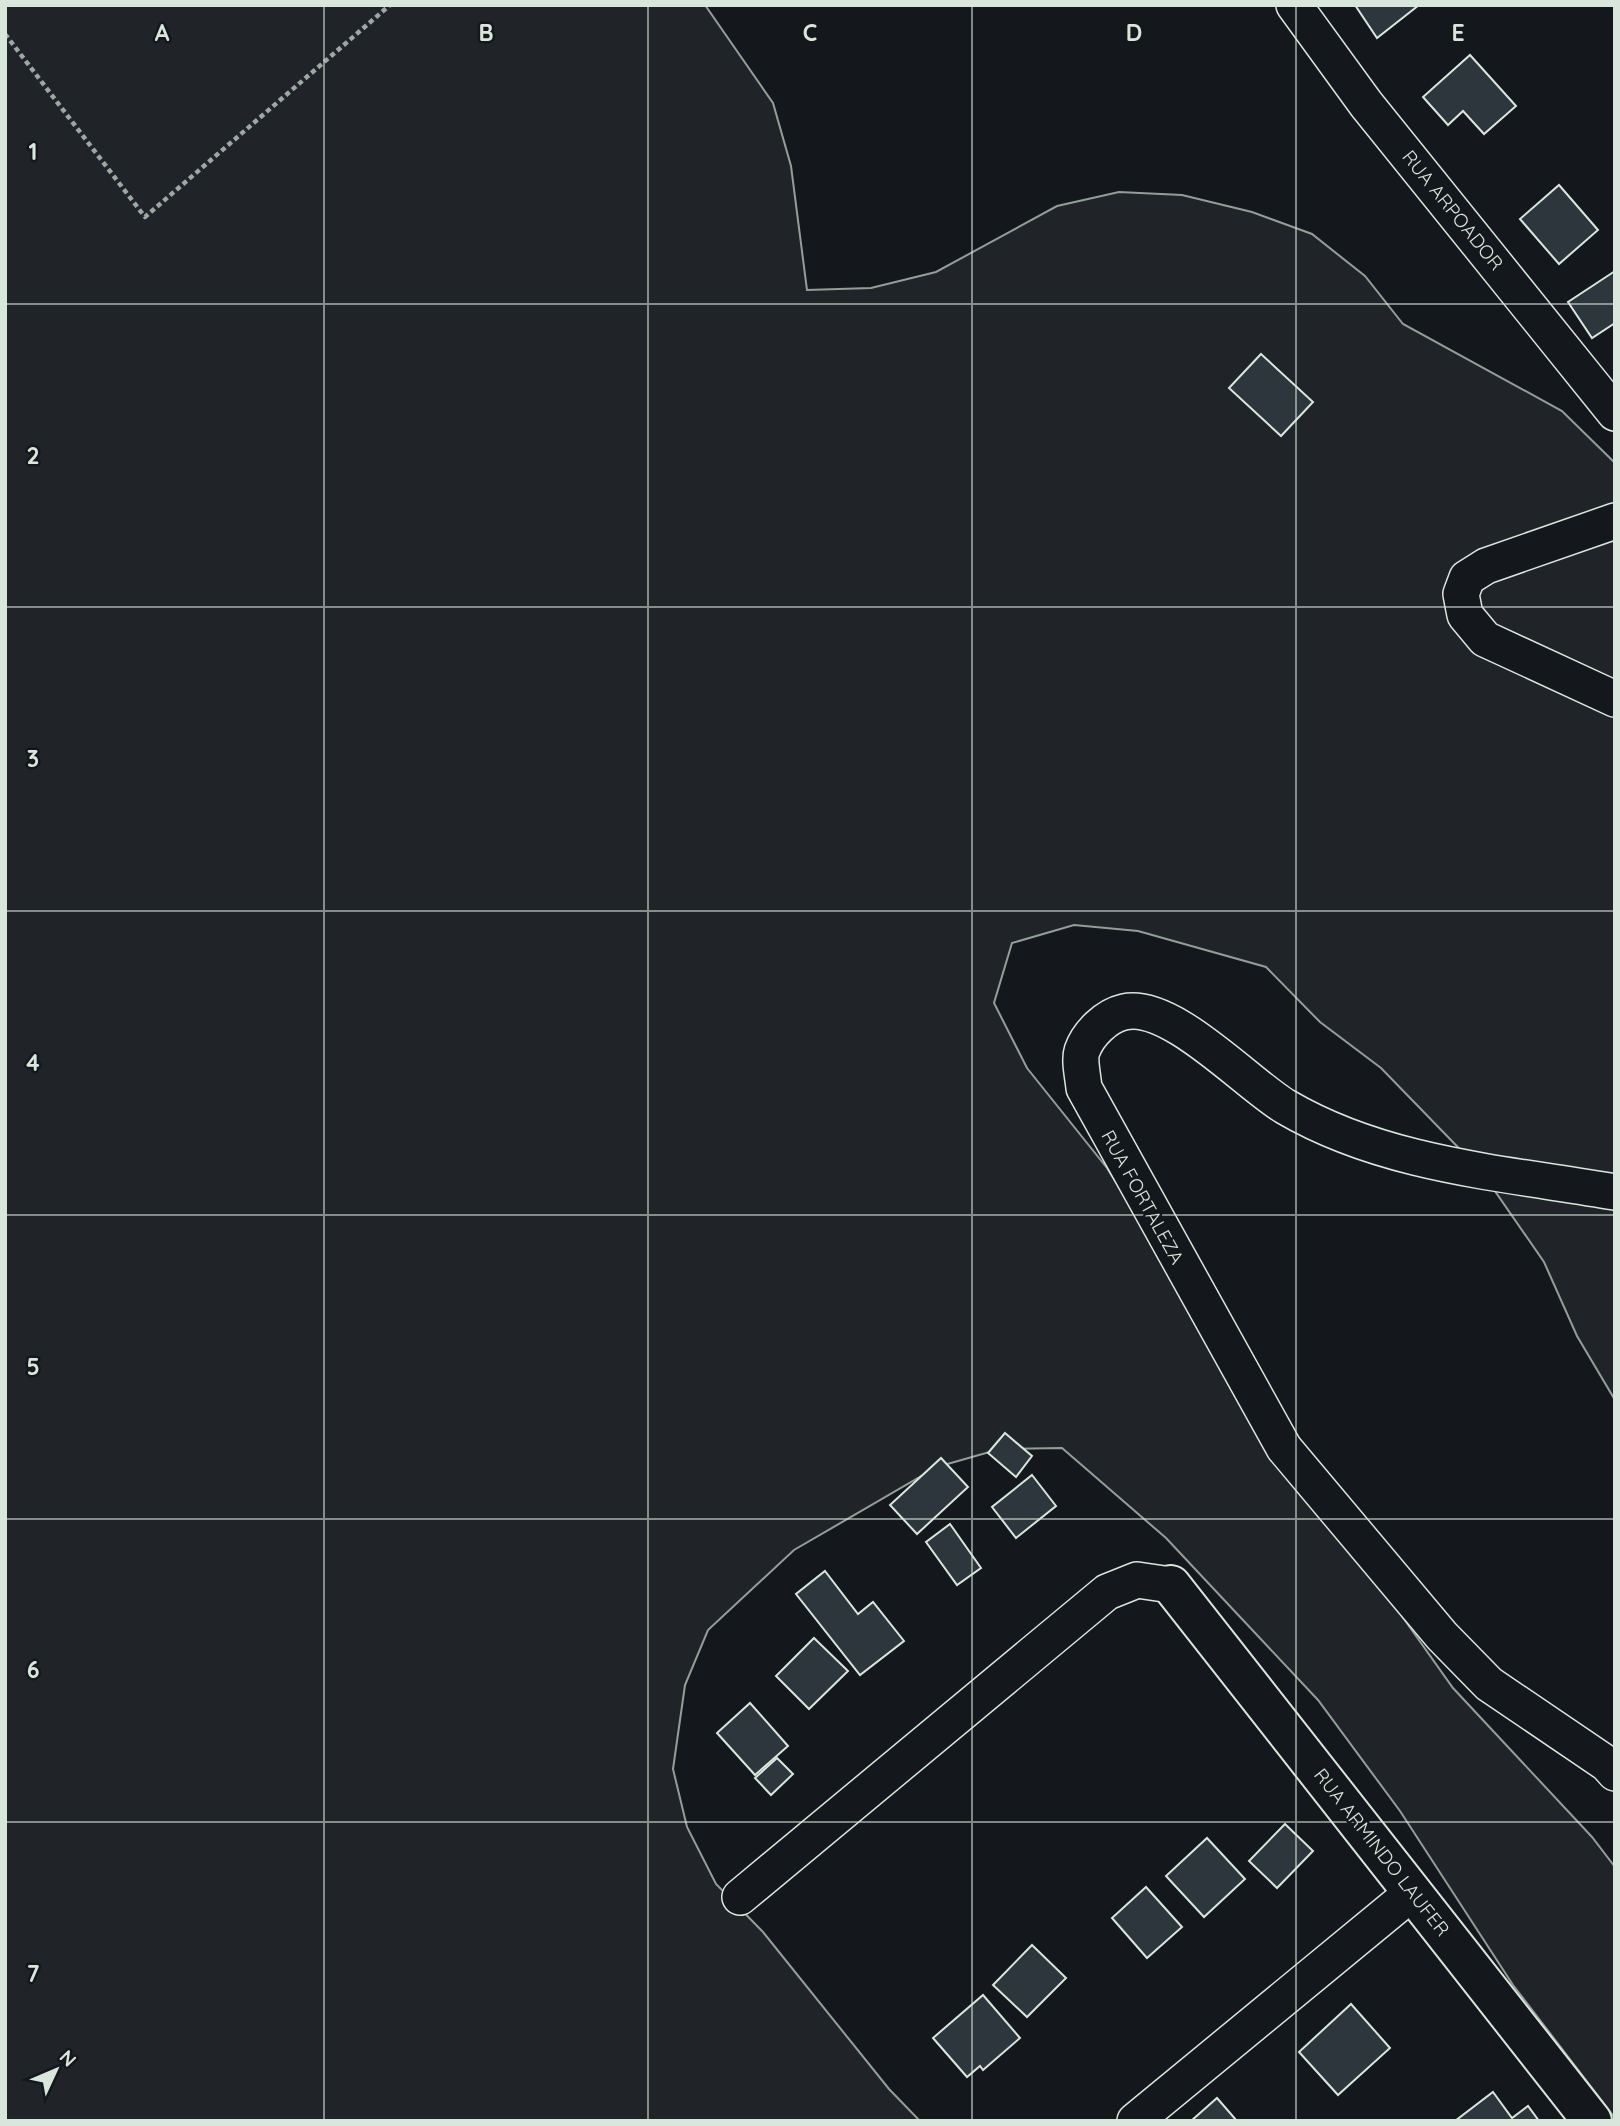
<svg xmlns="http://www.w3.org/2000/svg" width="1620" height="2126" viewBox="0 0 1620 2126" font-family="Quicksand,sans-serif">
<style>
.green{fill:#202428;stroke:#939e99;stroke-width:2}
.building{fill:#2c363c;stroke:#d8e6dc;stroke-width:2}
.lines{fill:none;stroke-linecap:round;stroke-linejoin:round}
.street-casing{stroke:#d8e6dc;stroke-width:38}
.secondary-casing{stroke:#d8e6dc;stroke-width:42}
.path{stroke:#9da8a2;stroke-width:4.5;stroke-dasharray:5 3.5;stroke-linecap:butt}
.street{stroke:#14181c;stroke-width:35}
.secondary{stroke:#14181c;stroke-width:38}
.grid{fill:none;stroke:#d8e6dc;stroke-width:2;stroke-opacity:0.55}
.labels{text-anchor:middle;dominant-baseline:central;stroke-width:5;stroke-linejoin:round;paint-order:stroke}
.street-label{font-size:19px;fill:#d8e6dc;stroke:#14181c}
.grid-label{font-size:23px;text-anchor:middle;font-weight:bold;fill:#d8e6dc;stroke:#14181c;stroke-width:5;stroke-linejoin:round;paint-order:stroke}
</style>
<rect width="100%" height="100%" fill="#14181c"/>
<!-- green -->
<path class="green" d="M5,5h700l68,98 18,63 16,124 64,-2 65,-16 121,-66 62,-14 63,3 70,17 60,22 53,42 38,48 159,87 53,52v937l-38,-64 -33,-74 -63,-91 -100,-103 -61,-46 -54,-55 -128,-36 -64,-6 -62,18 -18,60 33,65 80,100 230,369 45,51 71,100 139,149 23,30v251l-102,-133 -113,-174 -82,-111 -152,-162 -104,-90 -62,1 -63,18 -143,83 -86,80 -23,55 -12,84 14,58 29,57 47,48 126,157 31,32h-915z"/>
<!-- building -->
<g class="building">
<path d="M1355,5h64l-42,33z"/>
<path d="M1470,55l46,51 -32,28 -21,-23 -15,14 -25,-28z"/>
<path d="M1559,185l39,45 -39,34 -39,-45z"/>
<path d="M1615,271v52l-23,15 -24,-36z"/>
<path d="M1261,354l52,48 -32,34 -52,-48z"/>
<path d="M1005,1433l27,23 -16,21 -28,-24z"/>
<path d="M941,1458l27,29 -51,47 -27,-29z"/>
<path d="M1032,1475l24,31 -40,32 -24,-31z"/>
<path d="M950,1524l31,44 -24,17 -31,-43z"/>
<path d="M825,1571l33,43 15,-12 31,39 -44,34 -64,-81z"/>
<path d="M814,1638l34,33 -39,38 -33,-33z"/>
<path d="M750,1703l38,43 -33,29 -38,-42z"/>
<path d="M777,1758l16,16 -22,21 -16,-17z"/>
<path d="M1285,1824l28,27 -36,37 -28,-27z"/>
<path d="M1207,1838l38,41 -41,38 -38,-41z"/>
<path d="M1146,1887l36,40 -35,31 -35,-40z"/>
<path d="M1032,1945l34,33 -39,39 -34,-32z"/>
<path d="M983,1995l37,43 -37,32 -3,-4 -13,11 -34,-39z"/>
<path d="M1351,2004l39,44 -52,47 -39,-43z"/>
<path d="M1493,2092l19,26 16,-12 11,15h-84z"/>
<path d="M1217,2098l20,23h-46z"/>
</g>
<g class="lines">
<!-- street casing -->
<g class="street-casing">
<g id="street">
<path d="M1294,5l72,99 249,309"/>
<path d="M1615,521l-129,45 -19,12 -6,16 4,21 20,24 130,60"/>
<path d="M1615,1192c-111,-19 -230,-27 -329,-85 -38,-22 -115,-106 -162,-95 -18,4 -36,22 -42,39 -3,9 1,26 2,37l200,360 158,188 47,48 118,80 8,9"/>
<path d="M740,1897l367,-305 30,-12 34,5"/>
<path d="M1135,2121l278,-229"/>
</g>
</g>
<!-- secondary casing -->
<g class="secondary-casing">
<path id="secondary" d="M1171,1585l421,536"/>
</g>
<!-- path -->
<path class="path" d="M5,34l140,183 245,-212"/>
<!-- street -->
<use href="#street" class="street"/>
<!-- secondary -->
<use href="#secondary" class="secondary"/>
</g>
<!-- grid -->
<path class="grid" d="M324,5v2116M648,5v2116M972,5v2116M1296,5v2116M5,304h1610M5,607h1610M5,911h1610M5,1215h1610M5,1519h1610M5,1822h1610"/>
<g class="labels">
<!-- street labels -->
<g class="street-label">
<text transform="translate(1453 210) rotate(51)">RUA ARPOADOR</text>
<text transform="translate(1143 1197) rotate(61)">RUA FORTALEZA</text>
<text transform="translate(1382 1852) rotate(52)">RUA ARMINDO LAUFER</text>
</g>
</g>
<g class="grid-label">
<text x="162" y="41">A</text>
<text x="486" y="41">B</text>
<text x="810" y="41">C</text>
<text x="1134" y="41">D</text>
<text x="1458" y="41">E</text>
<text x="33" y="160">1</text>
<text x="33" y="464">2</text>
<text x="33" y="767">3</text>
<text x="33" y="1071">4</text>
<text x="33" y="1375">5</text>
<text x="33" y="1678">6</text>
<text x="33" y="1982">7</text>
</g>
<!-- border -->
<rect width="1620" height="2126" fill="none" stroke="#d8e6dc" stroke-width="14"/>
<!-- north arrow -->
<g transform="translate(56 2070) rotate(46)" stroke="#14181c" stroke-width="5" paint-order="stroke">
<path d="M0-5L12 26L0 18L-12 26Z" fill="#d8e6dc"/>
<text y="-10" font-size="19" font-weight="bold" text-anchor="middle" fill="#d8e6dc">N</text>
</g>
</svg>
